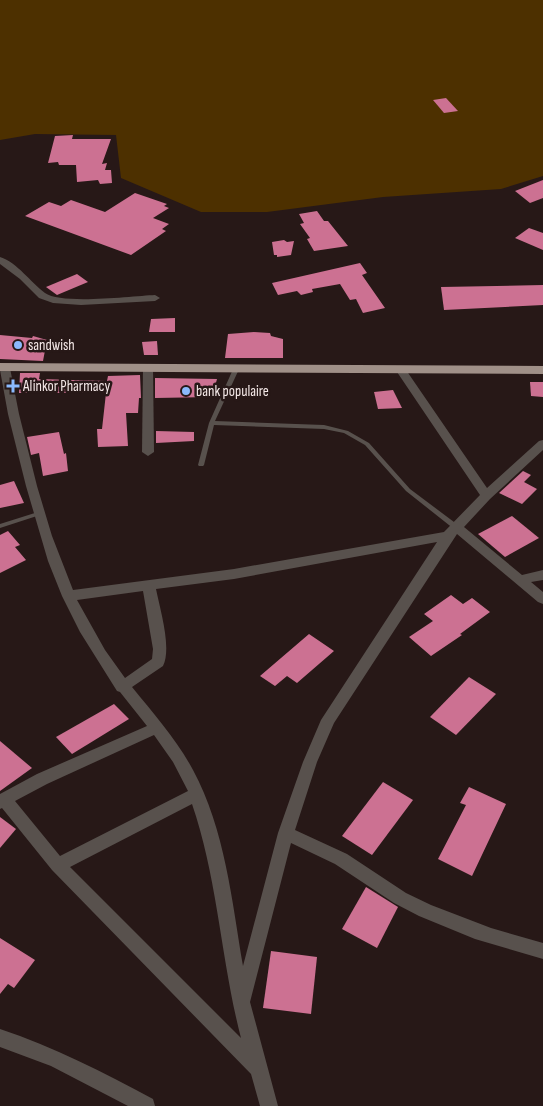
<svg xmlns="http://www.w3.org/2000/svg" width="543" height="1106" viewBox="0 0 543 1106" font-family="'Sofia Sans Condensed',sans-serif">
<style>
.green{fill:#4d3000}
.building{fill:#cc7192}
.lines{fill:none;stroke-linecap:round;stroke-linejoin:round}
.service{fill:#58514d;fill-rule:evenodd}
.minor{fill:#58514d;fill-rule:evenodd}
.trunk{fill:#a09088;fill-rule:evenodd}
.poi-dot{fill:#8bb9fc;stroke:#271817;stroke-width:2}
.labels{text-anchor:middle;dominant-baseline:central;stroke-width:5;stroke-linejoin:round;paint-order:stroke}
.poi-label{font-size:15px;fill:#f4e8e7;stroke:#271817;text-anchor:start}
</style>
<rect width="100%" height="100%" fill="#271817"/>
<!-- green -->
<path class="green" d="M0,0h543v176l-42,13 -118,8 -116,15h-66l-80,-34 -5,-43 -81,-1 -35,6z"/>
<!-- building -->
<g class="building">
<path d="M446,98l12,13 -14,2 -11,-13z"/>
<path d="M73,135l-1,4h39l-9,25 5,-1 -2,7h6l1,13 -12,1 -2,-4 -21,2 -1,-17h-17l-1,-3 -10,1 7,-27z"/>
<path d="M543,180v18l-13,5 -15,-12z"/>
<path d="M135,193l32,11 -3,2 5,2 -16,10 16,6 -7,5 4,2 -35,24 -106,-39 24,-14 12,4 10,-6 34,12z"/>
<path d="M317,211l7,10h4l20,25 -34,5 -7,-12 3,-1 -10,-14 4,-1 -5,-9z"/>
<path d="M529,228l14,5v17l-28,-12z"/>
<path d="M284,240l3,2 7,-1 -3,14 -14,2v-2h-3l-2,-13z"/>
<path d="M360,263l7,10 -5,2 23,33 -22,5 -7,-14 -6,1 -10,-16 -28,5 1,3 -12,3 -4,-4 -19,4 -6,-12z"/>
<path d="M77,274l11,8 -31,13 -11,-8z"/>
<path d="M543,285v20l-99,5 -3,-23z"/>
<path d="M175,318v14h-26l2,-13z"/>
<path d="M254,332l16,1 1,3 12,3v19h-58l3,-24z"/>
<path d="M0,335l32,3 1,-2 14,4 -4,21 -43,-2z"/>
<path d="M157,341l1,14h-14l-2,-13z"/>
<path d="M20,373h20l-1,6 68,2 1,-5 32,-1 1,23h-2l-1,15h-12l2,33 -30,1 -1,-18h5l4,-36h-87z"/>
<path d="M155,378l62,1 -5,18 -57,1z"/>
<path d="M530,382h13v15l-12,-1z"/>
<path d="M393,390l9,18 -24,1 -4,-17z"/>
<path d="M156,431l38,1v9l-38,2z"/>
<path d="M59,432l5,22 2,-1 2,18 -25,5 -4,-23 -8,2 -4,-18z"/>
<path d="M523,471l8,4 -7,7 13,7 -15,15 -23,-11z"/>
<path d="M14,481l10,22 -24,5v-23z"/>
<path d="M512,516l27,22 -34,19 -27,-23z"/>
<path d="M8,531l12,14 -5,2 11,13 -26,13v-38z"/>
<path d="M451,595l12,9 9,-6 18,14 -30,22 2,1 -31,21 -22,-19 24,-16 -9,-7z"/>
<path d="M309,634l25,17 -37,32 -10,-7 -12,10 -15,-10z"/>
<path d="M469,677l27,17 -40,41 -26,-18z"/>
<path d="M114,704l15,15 -57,35 -16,-17z"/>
<path d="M0,741l32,27 -32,23z"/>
<path d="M383,782l30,18 -41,55 -30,-19z"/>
<path d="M469,787l37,17 -34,72 -34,-17 28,-54 -6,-2z"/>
<path d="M0,817l16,12 -16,19z"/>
<path d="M366,887l32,20 -21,41 -35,-19z"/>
<path d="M0,938l35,22 -21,28 -6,-4 -8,10z"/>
<path d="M271,951l46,6 -6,57 -48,-6z"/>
</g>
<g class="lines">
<!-- service -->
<g class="service">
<path d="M237,365l3,2 -25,54 109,4 24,6 21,12 41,46 48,36 1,2 -1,2h-4l-48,-38 -41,-46 -21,-12 -20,-4 -110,-4 -10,40 -1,1h-4l-1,-1 11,-42 25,-56z"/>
<path d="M38,512l3,2 -1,1 -40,13v-4z"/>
</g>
<!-- minor -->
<g class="minor">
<path d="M0,257c18,6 30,25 45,36 16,12 88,3 110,2l5,3 -5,3 -74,4 -28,-2 -14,-5 -19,-19 -20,-15z"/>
<path d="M148,364l5,3 1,85 -6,4 -6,-4 1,-85z"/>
<path d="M5,365l5,3 9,46 18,72 15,50 21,54 161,-21 210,-37 36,-37 -85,-126 1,-2h8l83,121 52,-47 4,-1v10l-53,49 -26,28 58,48 21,-5v10l-12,2 12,10v12l-5,-2 -81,-68 -123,189 -17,39 -22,68 52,24 59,39 25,12 60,23 52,15v16l-68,-20 -56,-23 -25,-13 -59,-39 -44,-21 -41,159 28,104h-18l-9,-32 -199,-204 -50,-62 -2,1v-15l37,-20 110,-48 -27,-34 -3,-1 -37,-59 -18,-36 -14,-35 -22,-75 -18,-72 -8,-44 1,-4zM437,542l-116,178 -18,42 -25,71 -35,133c-11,-65 -18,-137 -50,-196 -16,-30 -39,-56 -61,-83l31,-21c9,-18 -3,-57 -7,-77l78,-10zM143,591l10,58 -1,10 -27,19 -20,-28 -28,-50zM154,735l19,27 15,29 -128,65 -45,-55 32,-17zM192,804c26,76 29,157 49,234l-171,-171z"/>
<path d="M0,1029c54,18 103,43 153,70l2,7h-27l-77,-40 -51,-19z"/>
</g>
<!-- trunk -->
<path class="trunk" d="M0,363l543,3v8l-543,-3z"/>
</g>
<!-- markers -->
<g class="poi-dot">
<circle cx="18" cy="345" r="5"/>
<path d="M10.5 378.5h5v5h5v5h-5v5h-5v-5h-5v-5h5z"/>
<circle cx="186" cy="391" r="5"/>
</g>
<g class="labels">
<!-- poi labels -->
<g class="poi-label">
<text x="28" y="345">sandwish</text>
<text x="23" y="386">Alinkor Pharmacy</text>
<text x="196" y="391">bank populaire</text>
</g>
</g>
</svg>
